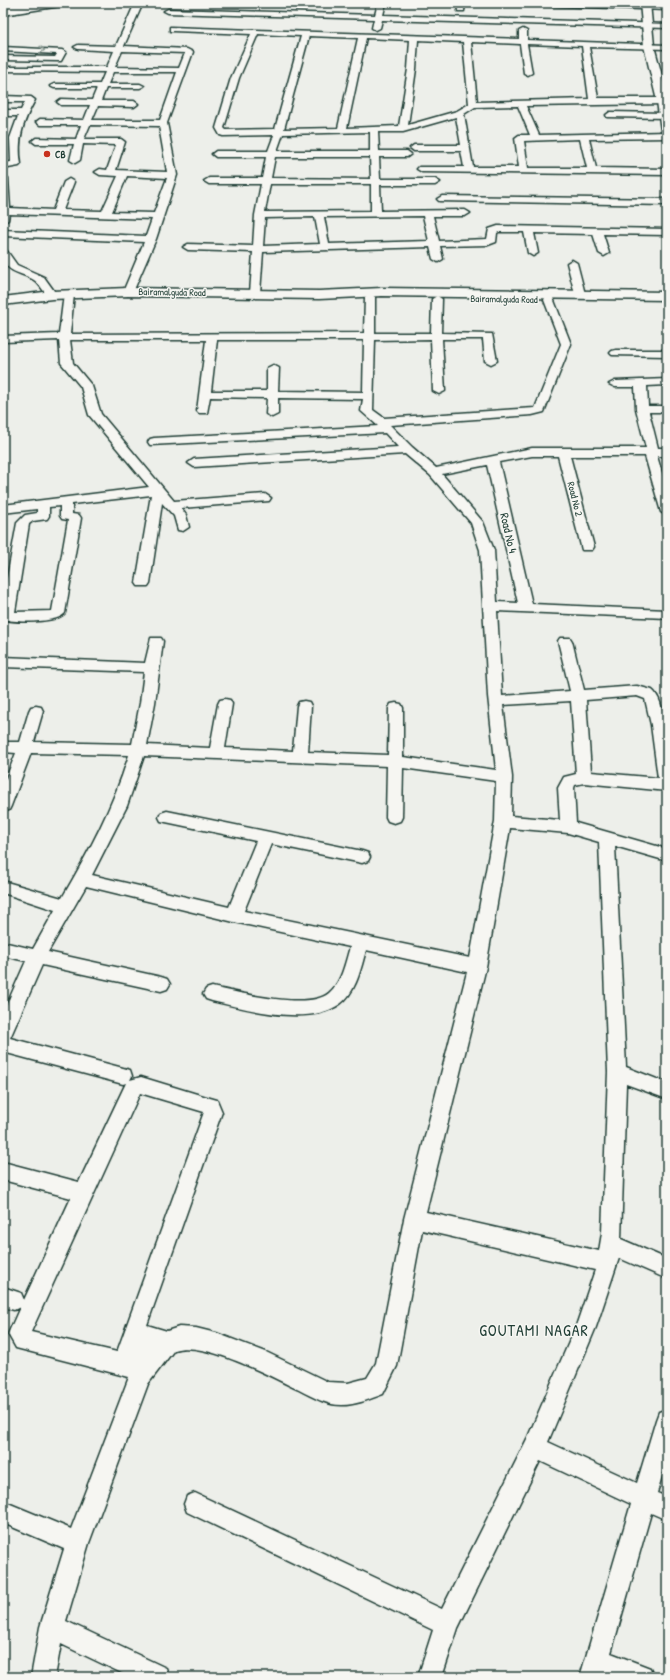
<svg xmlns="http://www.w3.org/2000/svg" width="670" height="1680" viewBox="0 0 670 1680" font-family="'Patrick Hand',sans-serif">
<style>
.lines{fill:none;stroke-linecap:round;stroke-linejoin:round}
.street-casing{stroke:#1f3d34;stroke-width:3}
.secondary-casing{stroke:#1f3d34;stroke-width:3}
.primary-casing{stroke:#1f3d34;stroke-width:3}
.highway-casing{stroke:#1f3d34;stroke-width:3}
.street{fill:#f6f6f2;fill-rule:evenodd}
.secondary{fill:#f6f6f2;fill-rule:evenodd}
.primary{fill:#f6f6f2;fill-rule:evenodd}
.highway{fill:#f6f6f2;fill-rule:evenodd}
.oneway{stroke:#8a9a93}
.poi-dot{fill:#c8321e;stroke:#f6f6f2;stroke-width:1.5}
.labels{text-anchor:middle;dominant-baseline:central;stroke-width:3;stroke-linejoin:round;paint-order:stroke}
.far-poi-label{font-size:10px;font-weight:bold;fill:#1f3d34;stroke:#f6f6f2;text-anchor:start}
.far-street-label{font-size:10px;fill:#1f3d34;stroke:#f6f6f2}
.street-label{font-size:12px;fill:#1f3d34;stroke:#f6f6f2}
.near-neighbourhood-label{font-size:16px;letter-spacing:1px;fill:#1f3d34;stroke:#f6f6f2}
</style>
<rect width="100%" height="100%" fill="#edefea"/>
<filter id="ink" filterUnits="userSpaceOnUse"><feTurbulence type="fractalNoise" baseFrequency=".025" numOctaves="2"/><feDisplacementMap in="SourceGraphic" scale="8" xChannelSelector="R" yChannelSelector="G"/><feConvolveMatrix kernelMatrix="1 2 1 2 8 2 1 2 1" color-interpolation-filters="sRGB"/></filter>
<g filter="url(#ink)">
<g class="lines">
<!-- street casing -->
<g class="street-casing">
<g id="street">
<path d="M135,3h8l-19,43 63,3 6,3 -26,71 10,52 -21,64 -23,53 -5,3 -5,-3 21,-50 -141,-6v-6l143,6 6,-17 -143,-5 -1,6 -5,3v-48l5,3 2,30 43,2 11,-28 5,-3 5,3 -11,28 39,1 16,-35 -18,-1 -5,-3 5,-3 7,1 9,-25 -33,-1 -3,16 -5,3 -5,-3 4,-16h-38l-4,-3 4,-3 40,1 5,-14h-41l-4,-3 4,-3 44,1 6,-15h-29l-4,-3 4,-3 31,1 5,-12h-43l-4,-2 4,-2h46l5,-12 -102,-1v-4h104l7,-16 -36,-2 -4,-2 4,-2 38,1zM122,51l63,2 -6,15 -64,-1zM113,72h64l-17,48h-68l6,-14 36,1 4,-3 -4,-3h-33l5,-13h34l4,-2 -4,-2h-32zM90,125l69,1 8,46 -51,-2 9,-28 -4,-3h-37zM127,176l40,2 -13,35 -42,-1z"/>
<path d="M378,3h8l-3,12 284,9v4l-285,-8 -2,8 -4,2 -4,-2 2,-9 -206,-6 -4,-2 4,-2 207,6z"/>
<path d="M457,3h8l-1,8h-6z"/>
<path d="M528,3l139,3v4l-135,-5z"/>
<path d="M170,27l349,12v-8l4,-2 4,2v9l140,5v4l-78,-2 9,51h69v6l-141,2 13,29 128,-3v6l-78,1 7,29 71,1v6l-245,-3 -5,-3 2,-2h45l-3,-16h-47l-4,-3 4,-3h47l-5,-28 -53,15h-25l1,19h28l4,3 -4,3h-28l1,22h55l5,3 -5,3h-55l1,26 84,-1 5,3 -5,3h-32l6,25 48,-2 2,-10 9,-3 169,3v6l-64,-1 6,19 -5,3 -5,-3 -6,-19 -59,-1 4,20 -5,3 -5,-3 -4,-21h-25l-2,1 -1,9 -8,3 -48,1 3,13 -5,3 -5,-3 -3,-12 -167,5 -3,41 -1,2h-8l-1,-2 3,-41 -65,-2 -5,-3 5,-3 65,2 2,-31 6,-31h-52l-5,-3 5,-3h53l4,-21h-50l-4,-3 4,-3h52l6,-16 -51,1 -3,-1 -4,-7 15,-50 20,-44 -78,-3h-3zM258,34l43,2 -26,93 -49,1 -2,-2 15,-50zM309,36l49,2 -20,90 -54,1zM366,38l44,2 -2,29 -9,57 -52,2zM418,40l45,2 6,62 -12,7 -49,14 8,-56zM471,42l49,2 4,29 4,2 4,-2 -5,-29 55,2 7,53 -112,3zM518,106l12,29h-11l-4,3 4,29h-46l-9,-53 11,-7zM370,132v19h-93l6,-17zM580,139l7,29h-59l-4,-27zM275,157h95l1,22 -100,-1zM270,184h101v27l-106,1zM423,216l6,25 -100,3 -5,-27zM315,217l5,27 -57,2 2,-28z"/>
<path d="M3,47l59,3 4,2 -5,9h-3l-55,-1v-4l52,1 2,-3 -54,-3z"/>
<path d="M3,96l28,1 4,3c-12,22 -18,39 -14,64l-2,2 -16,3v-6l8,-1 -1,-24 8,-22h-15v-6h18l4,-8h-22z"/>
<path d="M610,112l54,1 3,1v4l-60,-1 -1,-2z"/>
<path d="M442,196l225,3v6l-228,-4 -2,-2z"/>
<path d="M3,250l4,1 10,14 27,12 13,18 -1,2h-8c-4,-5 -8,-13 -14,-17 -17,-10 -31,-6 -31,-30z"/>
<path d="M572,260l5,3 8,31 -1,2h-8l-1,-2 -8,-31z"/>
<path d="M69,291l5,3 -4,40 294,-1 1,-36 5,-3 5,3v36h56l1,-34 5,-3 5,3 -1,34 51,1 5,27 -6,3 -6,-3 -2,-22h-41l3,52 -6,3 -6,-3 -2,-52 -56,1 -2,70 11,8 151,-10 26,-64 -17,-44 1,-2h8l18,46 -27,68 -12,3 -142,10 22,22 24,21 96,-20h114l-10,-39 -1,-22h-20l-6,-3 6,-3 52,-2v6l-20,1 1,20h19v6h-18l9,36h9v8h-10l10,34v26l-6,-4 -16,-56h-75l24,91 -2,3h-10l-24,-94h-26l-33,6 33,142 135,6v8l-170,-7 5,85 68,-5 -12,-50 2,-3h10l2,3 12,49 53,-4 15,4c18,14 15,77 15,101l-83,-8 -9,2 -1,3 2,35 91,26v12l-52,-15 11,221 41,16v16l-41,-15 -5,155 46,20v20l-48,-21 -23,69 -48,115 89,41 19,-63 3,-8 8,-3v49l-10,35 10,4v23l-16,-7 -40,140 39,15 3,9 -48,-2 -1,2h-24l51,-173 -91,-43 -82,167 -16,49h-24l15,-47 -246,-118 -3,-8 3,-8 8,-3 247,116 85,-170 49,-113 19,-56 -173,-40 -25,136 -14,28c-13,5 -27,11 -41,11 -16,0 -29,-8 -43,-15 -28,-13 -95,-50 -125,-40l-26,34 -59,159 -23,78 100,47 3,9h-39l-69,-33 -6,33h-24l9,-50 24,-78 -61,-26v-22l68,28 58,-152 -113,-29 -8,-14 12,-27 -6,3 -11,-3v-20l18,6 3,7 47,-102 -68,-18v-18l76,20 47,-99 -3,1 -120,-32v-39l23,-52 -23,-5v-14l30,7 22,-39 -52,-17v-12l59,17c27,-46 51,-91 67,-143l-98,-2 -20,53 -2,4 -6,2v-26l13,-33 -13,-1v-10h17l9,-31 2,-4 5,-1 5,1 2,4 -9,31 98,2 8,-41 4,-31 -141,-5v-10l142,6 6,-25h10l2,3 -8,62 -8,42 63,3 8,-44 2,-4 5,-1 5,1 2,4 -7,44 68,3 4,-45 2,-4 5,-1 5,1 2,4 -3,46 80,3 1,-47 2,-4 5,-1 5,1 2,4v49l93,13 -8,-74 -8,-146 -9,-27 -41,-48 -25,-21 -211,13 -6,-4 6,-4 204,-12 -13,-14 -235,12 -2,-3 2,-3 4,-1 224,-12 -17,-15 2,-12 -85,-1v16l-6,3 -6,-3 1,-16 -57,-1 -3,16h-8l-2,-2 9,-71h-136l3,23 19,23 9,28 73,87 91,-7 6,4 -2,3 -88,7 5,7 3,12 -6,4 -5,-1 -4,-14 -12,-13 -12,80 -2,3h-10l-2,-3 15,-88 -79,9v10l7,1 2,3 -16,95c-7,10 -50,10 -62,6v-19l14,-77 8,-8 12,-2v-4l-34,4v-8l146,-18 -60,-72 -8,-28 -20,-24 -2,-23 -56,2v-6l56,-2 5,-40zM217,340h147l-1,52 -85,-1 1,-23 -6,-3 -6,3v23h-56zM487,465l31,138 -21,-1 -3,-52 -11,-28 -41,-48zM60,506v10l2,3 6,1 -16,91 -37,1 14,-88 4,-3 14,-2 2,-3v-9zM637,696l8,3 6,26 7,53 -67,-6 -5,-72zM571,701l5,73 -12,3 -6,11 2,32 -49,-4 1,-39 -9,-72zM144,756l243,10 -1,51 2,4 6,2 6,-2 2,-4 1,-49 93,13 -1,40 -25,137 -226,-47 27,-67 91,19 6,-2 2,-4 -2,-4 -6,-2 -195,-40 -6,2 -2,4 2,4 95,20 -27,66 -137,-32 35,-69zM510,828l58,5 31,9 9,230 -6,161 -3,18 -173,-39 60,-245zM86,886l148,36 116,25c-5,16 -8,35 -21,46 -21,18 -92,-1 -117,-6l-6,2 -3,5 3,5 6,2c35,8 96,26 128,3 16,-11 21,-36 26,-54l101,22 -63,247 -28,144 -9,15 -19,5 -20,-1 -62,-30 -50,-19 -20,-5 -17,-1 -12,4 -20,-6 75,-213 -5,-12 -7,-2 -69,-21 -11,3 2,-4 -2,-6 -7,-2 -113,-30 32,-73 119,26 6,-2 3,-5 -3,-5 -6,-2 -113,-25zM140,1093l64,19 -87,240 -86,-20z"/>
<path d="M616,350h51v6l-55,-1 -2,-2 2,-2z"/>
</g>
</g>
<!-- secondary casing -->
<g class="secondary-casing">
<path id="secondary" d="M640,3h10l4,43 13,48v41l-6,-4 -4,-30 -13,-55z"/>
</g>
<!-- primary casing -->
<g class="primary-casing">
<g id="primary">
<path d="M41,3h25l-5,3 -58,9v-6z"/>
<path d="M128,288l191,3 63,-3 285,4v8l-285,-4 -63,3 -191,-3 -76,3 -49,6v-8l49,-6z"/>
</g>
</g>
<!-- highway casing -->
<g class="highway-casing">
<path id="highway" d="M14,3h24l-5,3 -30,5v-6z"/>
</g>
<!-- street -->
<use href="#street" class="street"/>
<!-- secondary -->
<use href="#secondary" class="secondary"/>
<!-- primary -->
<use href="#primary" class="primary"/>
<!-- highway -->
<use href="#highway" class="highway"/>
</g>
<!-- one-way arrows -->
<defs><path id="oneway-chevron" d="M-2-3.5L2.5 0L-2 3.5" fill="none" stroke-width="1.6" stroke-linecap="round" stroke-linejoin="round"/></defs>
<use class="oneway" href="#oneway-chevron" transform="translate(42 50) rotate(2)"/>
</g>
<!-- markers -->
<circle class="poi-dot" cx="47" cy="154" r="4"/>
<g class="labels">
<!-- far-poi labels -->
<g class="far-poi-label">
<text x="55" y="154">CB</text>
</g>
<!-- far-street labels -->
<g class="far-street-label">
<text transform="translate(172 292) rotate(1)">Bairamalguda Road</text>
<text transform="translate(504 299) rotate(1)">Bairamalguda Road</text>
<text transform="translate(575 499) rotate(76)">Road No 2</text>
</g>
<!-- street labels -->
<g class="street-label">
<text transform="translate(509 533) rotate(77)">Road No 4</text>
</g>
<!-- near-neighbourhood labels -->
<g class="near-neighbourhood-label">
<text x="534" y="1330">GOUTAMI NAGAR</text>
</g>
</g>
<!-- margin -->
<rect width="670" height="1680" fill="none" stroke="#f6f6f2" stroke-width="16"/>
<rect x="8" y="8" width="654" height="1664" fill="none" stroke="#1f3d34" stroke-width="1.5" filter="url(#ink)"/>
</svg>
